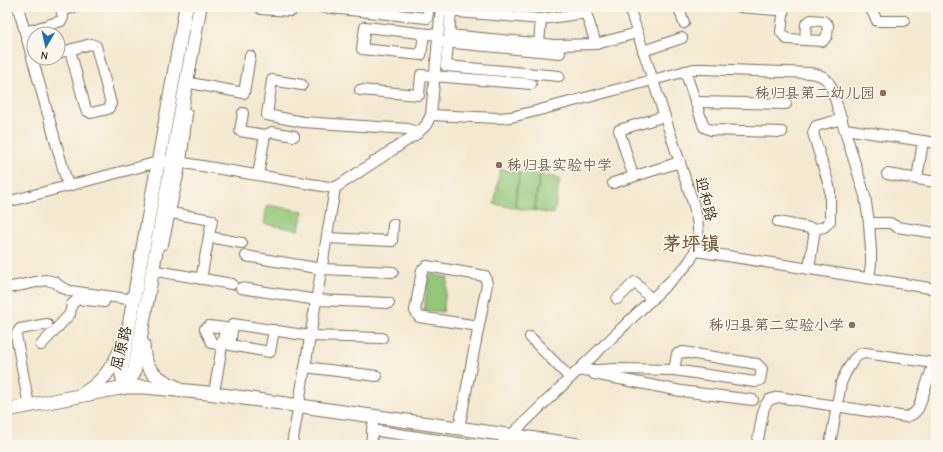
<svg xmlns="http://www.w3.org/2000/svg" width="943" height="452" viewBox="0 0 943 452" font-family="'Comic Neue','LXGW WenKai TC',sans-serif">
<style>
.green{fill:#92c778;stroke:#66784b}
.lines{fill:none;stroke-linecap:round;stroke-linejoin:round}
.minor-casing{stroke:#7b6c5c;stroke-width:12}
.major-casing{stroke:#7b6c5c;stroke-width:15}
.minor{stroke:#fff;stroke-width:10}
.major{stroke:#fff;stroke-width:13}
.education-dot{fill:#8d6e63;stroke:#fbf7ec;stroke-width:1.5}
.labels{text-anchor:middle;dominant-baseline:central;stroke-width:3;stroke-linejoin:round;paint-order:stroke}
.education-label{font-size:15px;fill:#785e54;stroke:#fbf7ec;text-anchor:end}
.street-label{font-size:15px;fill:#3b2a1e;stroke:#fbf7ec}
.district-label{font-size:19px;font-weight:bold;fill:#775a3a;stroke:#fbf7ec}
</style>
<rect width="100%" height="100%" fill="#fbf7ec"/>
<filter id="ink" filterUnits="userSpaceOnUse"><feTurbulence type="fractalNoise" baseFrequency=".025" numOctaves="2"/><feDisplacementMap in="SourceGraphic" scale="8" xChannelSelector="R" yChannelSelector="G"/><feConvolveMatrix kernelMatrix="1 2 1 2 8 2 1 2 1" color-interpolation-filters="sRGB"/></filter>
<filter id="wash" filterUnits="userSpaceOnUse"><feTurbulence type="fractalNoise" baseFrequency=".012" numOctaves="4" result="noise"/><feDisplacementMap in="SourceGraphic" scale="16" xChannelSelector="R" yChannelSelector="G"/><feGaussianBlur stdDeviation="0.9" result="paint"/><feColorMatrix in="noise" values="0 0 0 0 0 0 0 0 0 0 0 0 0 0 0 0 0 1.4 0 .05"/><feComposite in="paint" operator="in"/></filter>
<g filter="url(#wash)">
<rect width="100%" height="100%" fill="#f3e8d0"/>
<!-- green -->
<g class="green">
<path d="M500,169l19,3 -5,36 -20,-4z"/>
<path d="M520,172l19,3 -5,36 -19,-3z"/>
<path d="M540,175l20,3 -6,36 -19,-3z"/>
<path d="M267,205l36,6 -4,19 -35,-6z"/>
<path d="M429,274l19,3 -5,35 -19,-2z"/>
</g>
</g>
<g filter="url(#ink)">
<g class="lines">
<!-- minor casing -->
<g class="minor-casing">
<g id="minor">
<path d="M18,7l50,179"/>
<path d="M262,7l-1,2 30,2 1,-4"/>
<path d="M321,7l106,11 2,-11"/>
<path d="M683,7l-3,4 4,12"/>
<path d="M740,7l36,3 2,-3"/>
<path d="M784,7l-3,25 6,7 36,2 4,-5 1,-11 -5,-4 -12,-1 -5,4 -1,16"/>
<path d="M870,7l7,14h27"/>
<path d="M445,11l96,8 45,-6 10,31"/>
<path d="M451,11l-2,24 106,10 41,-1 41,-11"/>
<path d="M25,32l36,-11 2,-3 -1,-6 3,-2 9,-3"/>
<path d="M424,34l-3,21 -59,-6 3,-22 73,8"/>
<path d="M443,42l117,11"/>
<path d="M448,43l-2,23 113,10"/>
<path d="M539,44l2,-25"/>
<path d="M643,51l39,-13"/>
<path d="M58,53l33,-9 5,2 15,58 -3,5 -17,4 -5,-3 -16,-60"/>
<path d="M685,71l19,56 7,3 71,2"/>
<path d="M190,83l54,10 6,-37"/>
<path d="M302,85l-30,-5 -5,35 36,7 105,7 10,4"/>
<path d="M360,90l59,5 2,-20 110,9"/>
<path d="M696,102l90,2"/>
<path d="M243,113l-3,18 25,4 7,-3 22,4"/>
<path d="M431,115l67,3 13,-1 25,-6 158,-42h9l107,4c12,2 17,4 22,16l33,107 4,27 2,28v13l-2,14"/>
<path d="M845,129l91,14"/>
<path d="M631,169l-12,-39 46,-14"/>
<path d="M887,174l49,8"/>
<path d="M258,175l7,-40"/>
<path d="M917,179l6,-38"/>
<path d="M613,183l67,-21"/>
<path d="M7,202l151,-40 14,-1 163,27"/>
<path d="M171,213l41,7 -11,59"/>
<path d="M778,222l37,7 9,-2 6,-6v-30l-2,-9 -15,-49 3,-7 26,-7"/>
<path d="M869,223h21l7,4 39,6"/>
<path d="M209,237l33,6"/>
<path d="M327,238l65,3 1,-17"/>
<path d="M163,244l18,-82 6,-48"/>
<path d="M696,251l240,38"/>
<path d="M246,256l76,13 71,3"/>
<path d="M809,269l6,-40"/>
<path d="M157,271l75,13"/>
<path d="M7,288l39,-8 9,2 6,5 9,4 58,8"/>
<path d="M241,288l76,12 72,3"/>
<path d="M617,299l18,-17 17,18"/>
<path d="M274,330l-4,22 -40,-7 3,-21 77,12 72,2"/>
<path d="M530,337l40,41"/>
<path d="M41,345l29,-31 2,-10 6,-5 26,3"/>
<path d="M305,367l72,9"/>
<path d="M578,371l38,-2 58,1 81,12 5,-2 2,-11 -5,-5 -74,-12 -6,2 -3,16"/>
<path d="M594,374l87,17 72,9"/>
<path d="M214,393l11,-65 -16,-2 -4,3 7,14 10,2"/>
<path d="M29,406l-13,-71 4,-6 27,-5"/>
<path d="M459,428l28,-144 -2,-8 -58,-10 -5,4 -7,41 4,6 60,9"/>
<path d="M372,430l99,15"/>
<path d="M292,445l43,-257 83,-55 8,-8 5,-10 10,-108"/>
<path d="M371,445l2,-21"/>
<path d="M501,445l185,-179c16,-20 14,-37 8,-60l-65,-199"/>
<path d="M757,445l7,-38 5,-7 9,-3 128,20 7,-3 5,-5 16,-46 2,-1"/>
<path d="M830,445l11,-62 5,-11 8,-13 6,-5 6,-1 68,10"/>
</g>
</g>
<!-- major casing -->
<g class="major-casing">
<g id="major">
<path d="M143,344c0,24 12,34 33,43"/>
<path d="M125,387l9,-14 66,-366"/>
<path d="M125,387l-4,-16 65,-364"/>
<path d="M84,393c18,-10 29,-26 37,-44"/>
<path d="M7,410l118,-23h20l63,6 371,52"/>
</g>
</g>
<!-- minor -->
<use href="#minor" class="minor"/>
<!-- major -->
<use href="#major" class="major"/>
</g>
</g>
<!-- markers -->
<g class="education-dot">
<circle cx="883" cy="93" r="4"/>
<circle cx="499" cy="165" r="4"/>
<circle cx="852" cy="325" r="4"/>
</g>
<g class="labels">
<!-- education labels -->
<g class="education-label">
<text x="875" y="93">秭归县第二幼儿园</text>
<text x="507" y="165" text-anchor="start">秭归县实验中学</text>
<text x="844" y="325">秭归县第二实验小学</text>
</g>
<!-- street labels -->
<g class="street-label">
<text transform="translate(706 199) rotate(75)">迎和路</text>
<text transform="translate(121 348) rotate(-76)">屈原路</text>
</g>
<!-- district labels -->
<g class="district-label">
<text x="691" y="244">茅坪镇</text>
</g>
</g>
<!-- margin -->
<rect width="943" height="452" fill="none" stroke="#fbf7ec" stroke-width="24"/>
<!-- north arrow -->
<g transform="translate(46 46) rotate(189)"><circle r="19" fill="#fbf7ec" stroke="#aea59a"/>
<path d="M0-3L7 15L0 10L-7 15Z" fill="#1f6fb2"/>
<text y="-6" font-size="11" font-weight="bold" text-anchor="middle" fill="#3b2a1e">N</text>
</g>
</svg>
